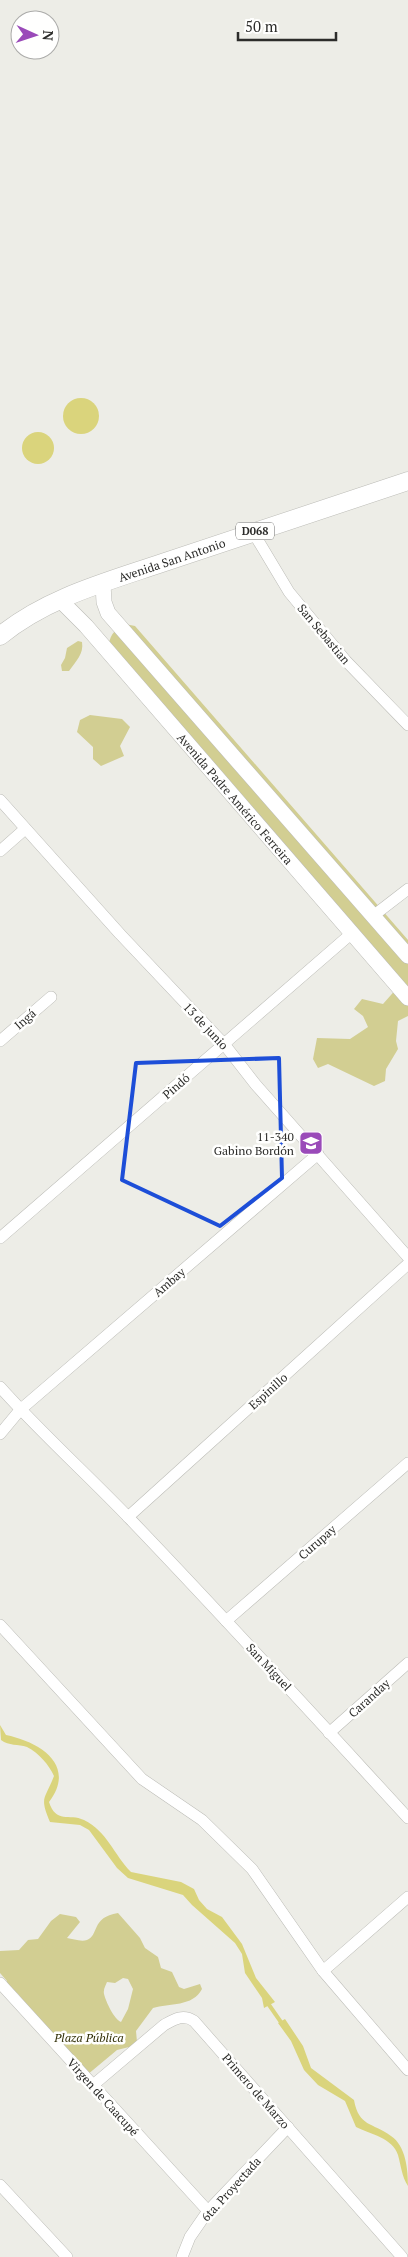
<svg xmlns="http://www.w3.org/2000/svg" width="408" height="2257" viewBox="0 0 408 2257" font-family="'PT Serif',serif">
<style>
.green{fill:#d2ce92;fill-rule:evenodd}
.water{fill:#dad47c}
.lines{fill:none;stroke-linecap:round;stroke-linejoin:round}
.stream{stroke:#dad47c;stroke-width:4}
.street-casing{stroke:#bcbcb7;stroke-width:12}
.secondary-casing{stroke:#bcbcb7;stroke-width:16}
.primary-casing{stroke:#bcbcb7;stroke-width:19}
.street{stroke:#fff;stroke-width:11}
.secondary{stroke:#fff;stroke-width:15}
.primary{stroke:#fff;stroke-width:18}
.marked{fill:none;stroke:#1d4ed8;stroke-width:4;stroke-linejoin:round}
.labels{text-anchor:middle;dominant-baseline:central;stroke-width:5;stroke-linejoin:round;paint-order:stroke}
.shield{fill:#fffffe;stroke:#6b6b6a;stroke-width:1}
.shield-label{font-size:11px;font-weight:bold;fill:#2c2c2a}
.street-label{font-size:12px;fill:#2c2c2a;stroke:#fffffe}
.poi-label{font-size:12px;fill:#2c2c2a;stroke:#fffffe;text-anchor:end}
.park-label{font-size:12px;font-style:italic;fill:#333109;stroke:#fffffe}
</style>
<rect width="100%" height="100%" fill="#edede7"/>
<!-- green -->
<g class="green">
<path d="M125,624l10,2 273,314v76l-10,5 -2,20 2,8 -12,20 -1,12 -11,5 -46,-22 -10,4 -5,-9 4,-21 33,1 18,-12 -5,-11 -9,-7 8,-10 21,5 15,-17 -289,-343c1,-10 8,-16 16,-20z"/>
<path d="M78,641l4,1c2,12 -6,19 -13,29h-7l-1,-6 4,-7 2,-10z"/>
<path d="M90,715l32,4 8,8 -10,19 4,10 -23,10 -8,-7v-12l-16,-15 3,-12z"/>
<path d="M118,1913l22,25 5,10 13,9 3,11 11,4 7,15 5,2 16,-5 2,5c-9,18 -33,14 -49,19l-17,23 1,11 -4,4 -16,4 -30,25 -70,-82 -11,-4 1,-8 -7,-8v-22l19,-1 9,-10 10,-1 13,-18 9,-7 16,3 4,5 -13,16c6,1 14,4 20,2 12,-4 4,-23 31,-27zM123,1978l5,1 5,10 -5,20 -7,13c-7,-3 -15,-20 -17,-28 -1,-5 2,-9 3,-12l8,1z"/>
</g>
<!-- water -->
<g class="water">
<circle cx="81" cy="416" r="18"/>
<circle cx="38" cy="448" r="16"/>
<path d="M0,1725l6,10c34,7 71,30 43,67 7,22 20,11 35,18 23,11 30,35 47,52l50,10 13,7 5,11 8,9 15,8 20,27 14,34 19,24 -11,6 -2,-10 -17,-25 -3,-19 -7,-11 -43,-38 -9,-10 -55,-17 -11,-10 -28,-38 -9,-5 -30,-3c-11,-26 -5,-22 4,-46 -5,-11 -15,-23 -27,-29 -9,-3 -18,-1 -26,-7z"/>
<path d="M285,2019l18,27 8,22 43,32c5,27 18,22 37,36 15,10 17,34 17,50 -6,-9 -7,-20 -10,-31 -5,-17 -28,-21 -42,-28l-11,-26 -27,-16 -14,-15 -13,-29 -13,-18z"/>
</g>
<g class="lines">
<!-- stream -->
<path class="stream" d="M267,2002l16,23"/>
<!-- street casing -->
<g class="street-casing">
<g id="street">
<path d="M253,532l36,60 57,69 62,64"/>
<path d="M0,800l120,134 104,110 32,41 152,172"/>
<path d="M0,851l25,-22"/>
<path d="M373,916l35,-27"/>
<path d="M0,1041l51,-44"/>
<path d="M0,1238l352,-305"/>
<path d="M0,1387c41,46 87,87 130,132 94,98 186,199 278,299"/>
<path d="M0,1434l20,-24 298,-256"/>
<path d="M128,1517l280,-253"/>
<path d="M226,1621l182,-158"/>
<path d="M0,1625l142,154 60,41 50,49 71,102 85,99"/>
<path d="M329,1733l79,-70"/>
<path d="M323,1971l85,-74"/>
<path d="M0,1983l208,228"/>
<path d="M92,2086l72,-61c11,-6 19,-11 30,-4l208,236"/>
<path d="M0,2185l67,72"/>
<path d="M182,2257l8,-20 18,-26 80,-84"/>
</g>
</g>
<!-- secondary casing -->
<g class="secondary-casing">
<g id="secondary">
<path d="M103,584l1,18 4,11 300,343"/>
<path id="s1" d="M60,600l26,26 322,372"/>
</g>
</g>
<!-- primary casing -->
<g class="primary-casing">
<g id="primary">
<path id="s2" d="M0,636c46,-38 106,-54 162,-73 82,-28 164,-55 246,-82"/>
</g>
</g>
<!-- street -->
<use href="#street" class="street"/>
<!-- secondary -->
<use href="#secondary" class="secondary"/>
<!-- primary -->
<use href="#primary" class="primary"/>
</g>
<!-- marked area -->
<path class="marked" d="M279,1058l3,120 -62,48 -98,-46 14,-117z"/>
<!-- icons -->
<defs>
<g id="school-square" transform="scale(1.25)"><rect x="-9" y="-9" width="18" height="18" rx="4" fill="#9a4ab9" stroke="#fffffe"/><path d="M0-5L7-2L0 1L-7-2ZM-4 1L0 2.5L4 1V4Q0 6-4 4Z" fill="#fff"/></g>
</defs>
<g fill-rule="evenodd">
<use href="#school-square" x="311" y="1143"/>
</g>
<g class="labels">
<!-- shield labels -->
<rect class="shield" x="236" y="522.5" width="38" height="17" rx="4"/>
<g class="shield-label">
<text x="255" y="531">D068</text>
</g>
<!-- street labels -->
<g class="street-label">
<text stroke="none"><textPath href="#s2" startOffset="189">Avenida San Antonio</textPath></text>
<text transform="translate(324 634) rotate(50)">San Sebastian</text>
<text stroke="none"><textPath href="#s1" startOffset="265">Avenida Padre Américo Ferreira</textPath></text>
<text transform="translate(25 1019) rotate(-41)">Ingá</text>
<text transform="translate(206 1026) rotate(47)">13 de junio</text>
<text transform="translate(176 1086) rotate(-41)">Pindó</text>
<text transform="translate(169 1282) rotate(-41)">Ambay</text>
<text transform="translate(268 1391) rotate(-42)">Espinillo</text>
<text transform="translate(317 1542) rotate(-41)">Curupay</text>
<text transform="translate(269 1667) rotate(47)">San Miguel</text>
<text transform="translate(369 1698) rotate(-42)">Caranday</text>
<text transform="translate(256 2091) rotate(49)">Primero de Marzo</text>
<text transform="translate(103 2097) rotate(48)">Virgen de Caacupé</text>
<text transform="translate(231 2189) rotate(-48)">6ta. Proyectada</text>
</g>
<!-- poi labels -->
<g class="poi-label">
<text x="294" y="1136">11-340<tspan x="294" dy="14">Gabino Bordón</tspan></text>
</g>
<!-- park labels -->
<g class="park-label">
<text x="89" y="2037">Plaza Pública</text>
</g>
</g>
<!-- north arrow -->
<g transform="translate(35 35) rotate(93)"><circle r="24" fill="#fffffe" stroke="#ababa9"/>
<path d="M0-4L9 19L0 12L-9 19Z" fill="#9a4ab9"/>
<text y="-8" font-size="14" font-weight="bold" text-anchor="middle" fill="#2c2c2a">N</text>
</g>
<!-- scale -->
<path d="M238 32v8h98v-8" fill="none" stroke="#2c2c2a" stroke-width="2.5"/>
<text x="245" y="32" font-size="15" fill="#2c2c2a" stroke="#fffffe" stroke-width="4" paint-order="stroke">50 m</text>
</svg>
